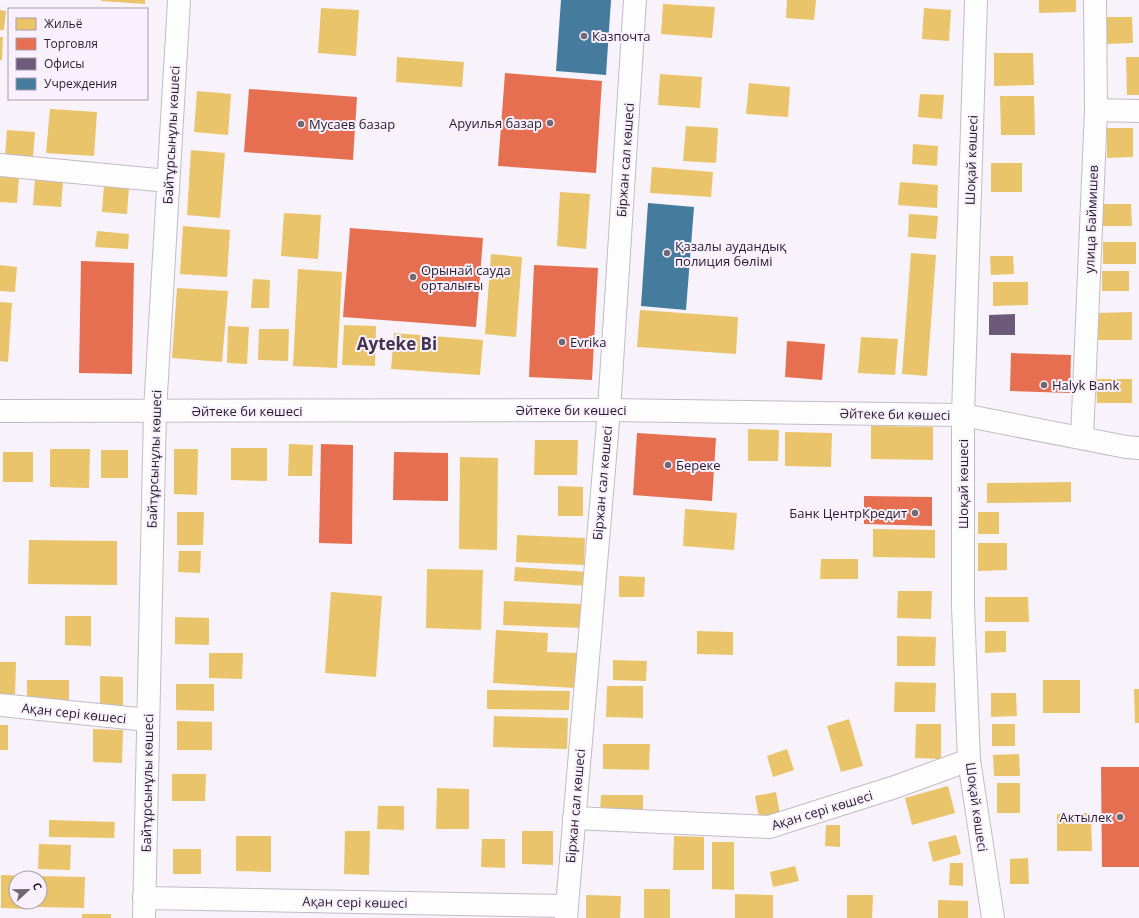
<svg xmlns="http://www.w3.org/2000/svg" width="1139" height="918" viewBox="0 0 1139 918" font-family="'Open Sans',sans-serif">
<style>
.homes{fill:#e9c46a}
.shops{fill:#e76f51}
.offices{fill:#6d597a}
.public{fill:#457b9d}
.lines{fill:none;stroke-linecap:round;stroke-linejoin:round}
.minor-casing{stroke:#c2bbc5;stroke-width:24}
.minor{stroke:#fefdfe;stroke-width:22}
.poi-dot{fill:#706973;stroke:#f9f0fd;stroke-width:1.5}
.labels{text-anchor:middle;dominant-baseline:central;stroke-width:4;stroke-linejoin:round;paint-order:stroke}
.poi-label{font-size:13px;fill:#261e2a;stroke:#f9f0fd;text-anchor:start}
.street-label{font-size:13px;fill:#261e2a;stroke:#f9f0fd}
.district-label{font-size:17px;font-weight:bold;fill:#43334c;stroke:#f9f0fd}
</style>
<rect width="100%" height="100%" fill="#f8f3fa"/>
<!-- homes -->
<g class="homes">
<path d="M101,0h44v4l-44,-3z"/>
<path d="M787,0h29l-2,20 -28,-2z"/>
<path d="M1039,0h37v12l-37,1z"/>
<path d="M663,4l52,3 -3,31 -51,-4z"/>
<path d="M321,8l38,2 -3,46 -38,-3z"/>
<path d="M924,8l27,2 -2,31 -27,-2z"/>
<path d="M0,10l6,1 -2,19h-4z"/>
<path d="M1106,17h26l1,26 -27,1z"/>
<path d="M0,37h3l-1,23h-2z"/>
<path d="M994,53h39l1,32 -40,1z"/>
<path d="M397,57l67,5 -2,25 -66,-5z"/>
<path d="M1126,57h13v38h-12z"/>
<path d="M660,74l42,3 -2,31 -42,-3z"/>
<path d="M749,83l41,4 -2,30 -42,-3z"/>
<path d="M197,91l34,3 -3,41 -34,-3z"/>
<path d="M920,94l24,1 -2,24 -24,-2z"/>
<path d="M1000,96h34l1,39h-34z"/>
<path d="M50,109l47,3 -3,44 -48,-3z"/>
<path d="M686,126l32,2 -2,35 -33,-2z"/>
<path d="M1107,128h26v29l-26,1z"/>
<path d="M7,130l28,2 -2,26 -28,-2z"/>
<path d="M913,144l25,2 -1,20 -25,-2z"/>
<path d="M191,150l34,3 -5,65 -33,-3z"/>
<rect x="991" y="163" width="31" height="29"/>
<path d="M652,167l61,5 -2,25 -61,-4z"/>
<path d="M0,176l19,1 -2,26 -17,-1z"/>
<path d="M35,179l28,2 -2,26 -28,-2z"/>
<path d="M900,182l38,3 -1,23 -39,-3z"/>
<path d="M104,185l25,2 -2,27 -25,-2z"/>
<path d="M560,192l30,2 -4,55 -29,-3z"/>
<path d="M1103,204h28l1,22h-29z"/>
<path d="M284,213l37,2 -3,44 -37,-3z"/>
<path d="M909,214l29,2 -2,23 -28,-2z"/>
<path d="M183,226l47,4 -3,47 -47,-3z"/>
<path d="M97,231l32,3 -1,15 -33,-2z"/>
<rect x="1103" y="242" width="33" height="22"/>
<path d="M911,253l25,2 -9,121 -25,-2z"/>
<path d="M491,254l31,3 -6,80 -31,-3z"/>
<path d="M990,256h23l1,18 -23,1z"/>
<path d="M0,265l17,2 -2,25 -15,-1z"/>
<path d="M298,269l44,3 -5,96 -44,-2z"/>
<rect x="1102" y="271" width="27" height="20"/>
<path d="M253,279l17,1 -1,28h-18z"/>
<path d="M993,282h35v23l-35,1z"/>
<path d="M177,288l51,3 -6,71 -50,-4z"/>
<path d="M0,302l12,1 -4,59 -8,-1z"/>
<path d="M640,310l98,7 -2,37 -99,-7z"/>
<path d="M1132,312v28h-36l-1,-27z"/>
<path d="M344,325l32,1 -1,40 -33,-1z"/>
<path d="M228,326l21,1 -2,37 -20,-1z"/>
<path d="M259,329h30l-1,32 -30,-1z"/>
<path d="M394,333l89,7 -3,35 -89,-6z"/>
<path d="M861,337l37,2 -3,36 -37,-2z"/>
<path d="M1096,379h36v24h-35z"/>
<path d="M871,426l62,1v33l-62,-1z"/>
<path d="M748,429l31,1 -1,31h-30z"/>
<path d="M785,432l47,1 -1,34 -46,-1z"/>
<path d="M535,440h43l-1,35h-43z"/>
<path d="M289,444l24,1 -1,31h-24z"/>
<path d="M231,448h36v33l-36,-1z"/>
<path d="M50,449h40l-1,39 -39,-1z"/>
<path d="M174,449h24l-1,46 -23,-1z"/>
<rect x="101" y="450" width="27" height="28"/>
<rect x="3" y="452" width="30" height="30"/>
<path d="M460,457l38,1 -1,92 -38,-1z"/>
<path d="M1071,482v20l-84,1v-20z"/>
<path d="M558,486l25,1v29h-25z"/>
<path d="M685,509l52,4 -3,37 -51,-4z"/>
<path d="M177,512h27l-1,33h-26z"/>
<rect x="978" y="512" width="21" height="22"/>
<path d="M873,529l62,1v28l-62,-1z"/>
<path d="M517,535l68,3 -1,27 -68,-3z"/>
<path d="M29,540l88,1v44l-89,-1z"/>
<path d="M978,543h29v27l-29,1z"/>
<path d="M179,551h22l-1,22 -22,-1z"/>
<path d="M821,559h37v20h-38z"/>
<path d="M515,567l74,5 -1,14 -74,-5z"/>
<path d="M427,569l56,1 -2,60 -55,-2z"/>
<path d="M619,576l26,1 -1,20h-25z"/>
<path d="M898,591h34l-1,28 -34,-1z"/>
<path d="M331,592l51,4 -6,81 -51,-4z"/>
<path d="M985,597h43l1,25h-44z"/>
<path d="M504,601l79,3 -1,24 -79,-3z"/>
<path d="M65,616h26v30l-26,-1z"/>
<path d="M175,617l34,1v27l-34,-1z"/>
<path d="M496,630l52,3 -1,19 30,1 -2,35 -82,-5z"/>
<path d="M697,631l36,1v23l-36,-1z"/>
<path d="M985,631h21v21l-21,1z"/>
<path d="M897,636l39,1 -1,29h-38z"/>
<path d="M209,653h34l-1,26 -33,-1z"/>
<path d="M613,660l34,1 -1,20 -33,-1z"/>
<path d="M0,662h16l-1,32h-15z"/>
<path d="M100,676l23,1v31h-23z"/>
<path d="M27,680h42v24l-42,-1z"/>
<rect x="1043" y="680" width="37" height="33"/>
<path d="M895,682l41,1 -1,29h-41z"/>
<path d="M176,684h38v27l-38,-1z"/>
<path d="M607,686h36v32l-37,-1z"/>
<path d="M1134,689h5v34h-4z"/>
<path d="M487,690l83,1 -1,19 -82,-1z"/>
<path d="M991,693h25l1,23 -26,1z"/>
<path d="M494,716l74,2 -1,31 -74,-2z"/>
<path d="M849,719l14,47 -22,6 -14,-46z"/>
<path d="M177,721l35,1v28h-35z"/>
<path d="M916,724h25v35l-26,-1z"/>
<rect x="992" y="724" width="23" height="22"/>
<rect x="0" y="725" width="8" height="25"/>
<path d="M93,729l30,1 -1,33 -29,-1z"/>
<path d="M603,744h47l-1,26 -46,-1z"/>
<path d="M787,749l7,21 -21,7 -6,-21z"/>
<path d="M1019,754l1,22h-26l-1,-21z"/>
<path d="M172,774h34l-1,27h-33z"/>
<rect x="997" y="783" width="23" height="30"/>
<path d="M948,786l7,27 -43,12 -7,-27z"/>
<path d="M437,788l32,1v40h-33z"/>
<path d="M776,792l4,22 -21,4 -4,-22z"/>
<path d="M601,795h42v19l-43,-1z"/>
<path d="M378,806h26v24l-27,-1z"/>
<path d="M1091,813l1,38h-35v-37z"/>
<path d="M49,820l66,2 -1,16 -65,-1z"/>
<path d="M826,825h14v22l-15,-1z"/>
<path d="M345,831h25l-1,44 -25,-1z"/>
<path d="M522,831h31v34l-31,-1z"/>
<path d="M956,835l5,19 -28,8 -5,-20z"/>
<path d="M236,836h35v36l-35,-1z"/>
<path d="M674,836l30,1v33h-31z"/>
<path d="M482,839h23v29l-24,-1z"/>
<path d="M712,842h22v48l-22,-1z"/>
<path d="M39,844l32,1 -1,25 -32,-1z"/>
<rect x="173" y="849" width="28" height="25"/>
<path d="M1028,858l1,26h-19v-25z"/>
<path d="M950,863h13v23l-14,-1z"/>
<path d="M795,866l4,15 -26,6 -3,-15z"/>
<path d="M1,875l29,1v2h-14v24h14v7l-29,-1z"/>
<path d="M37,876l48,1 -1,31 -47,-1v-5h3v-24h-3z"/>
<rect x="644" y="889" width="26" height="29"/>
<path d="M735,894l38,1v23h-38z"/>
<path d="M586,895l35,1 -1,22h-34z"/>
<path d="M847,895h26l-1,23h-25z"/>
<path d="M938,900l30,1v17h-30z"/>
<rect x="82" y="914" width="29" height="4"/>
</g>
<!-- shops -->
<g class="shops">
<path d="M505,73l97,8 -6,92 -98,-7z"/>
<path d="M249,89l108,8 -4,63 -109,-8z"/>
<path d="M350,228l133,10 -7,89 -133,-10z"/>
<path d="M81,261l53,2 -2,111 -53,-1z"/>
<path d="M534,265l64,3 -6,112 -63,-3z"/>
<path d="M787,341l38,3 -3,36 -37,-3z"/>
<path d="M1011,353l60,2 -1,38 -60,-2z"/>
<path d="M637,433l79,5 -4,63 -79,-6z"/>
<path d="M321,444l32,1 -1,99 -33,-1z"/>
<path d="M394,452l54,1v48l-55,-1z"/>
<path d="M864,496l68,1v29l-68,-2z"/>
<path d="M1101,767h38v100h-37z"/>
</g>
<!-- offices -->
<path class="offices" d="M1015,314v21h-26v-20z"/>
<!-- public -->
<g class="public">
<path d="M561,0h50l-5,75 -50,-4z"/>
<path d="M648,203l46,4 -8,103 -45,-4z"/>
</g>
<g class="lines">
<!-- minor casing -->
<g class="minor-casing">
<g id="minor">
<path d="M976,0l-13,415v191l6,154 24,158"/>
<path d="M1096,110l43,1"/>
<path d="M0,165l168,16"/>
<path d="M0,411l609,-1 354,5 163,32 13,1"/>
<path d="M1082,438l14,-328 -1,-110"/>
<path d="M0,705l148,15"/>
<path d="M574,818l195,9 126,-40 74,-27"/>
<path d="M144,898l423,8"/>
<path d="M144,918l11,-507 24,-411"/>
<path d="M566,918l43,-508 26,-410"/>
</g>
</g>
<!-- minor -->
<use href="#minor" class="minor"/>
</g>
<!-- markers -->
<g class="poi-dot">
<circle cx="584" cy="36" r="4"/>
<circle cx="550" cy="123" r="4"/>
<circle cx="301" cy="124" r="4"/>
<circle cx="667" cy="253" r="4"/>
<circle cx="413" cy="277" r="4"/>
<circle cx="562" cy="342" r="4"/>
<circle cx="1044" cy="385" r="4"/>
<circle cx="668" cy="465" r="4"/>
<circle cx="915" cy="513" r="4"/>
<circle cx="1120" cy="817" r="4"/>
</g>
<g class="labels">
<!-- poi labels -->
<g class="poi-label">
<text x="592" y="36">Казпочта</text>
<text x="542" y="123" text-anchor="end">Аруилья базар</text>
<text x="309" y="124">Мусаев базар</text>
<text x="675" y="246">Қазалы аудандық<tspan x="675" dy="15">полиция бөлімі</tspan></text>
<text x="421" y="270">Орынай сауда<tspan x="421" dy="15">орталығы</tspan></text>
<text x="570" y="342">Evrika</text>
<text x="1052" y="385">Halyk Bank</text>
<text x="676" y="465">Береке</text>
<text x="907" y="513" text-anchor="end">Банк ЦентрКредит</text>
<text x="1112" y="817" text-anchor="end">Актылек</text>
</g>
<!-- street labels -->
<g class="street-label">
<text transform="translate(171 135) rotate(-87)">Байтұрсынұлы көшесі</text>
<text transform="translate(625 160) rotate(-86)">Біржан сал көшесі</text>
<text transform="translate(971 160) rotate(-88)">Шоқай көшесі</text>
<text transform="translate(1091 219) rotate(-88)">улица Баймишев</text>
<text x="571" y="410">Әйтеке би көшесі</text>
<text x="247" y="411">Әйтеке би көшесі</text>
<text transform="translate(895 414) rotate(1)">Әйтеке би көшесі</text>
<text transform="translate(154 459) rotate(-88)">Байтұрсынұлы көшесі</text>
<text transform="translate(602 483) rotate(-85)">Біржан сал көшесі</text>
<text transform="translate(963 484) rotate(-90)">Шоқай көшесі</text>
<text transform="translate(74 713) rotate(6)">Ақан сері көшесі</text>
<text transform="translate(147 783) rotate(-89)">Байтұрсынұлы көшесі</text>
<text transform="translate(575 806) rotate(-85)">Біржан сал көшесі</text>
<text transform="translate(977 807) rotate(82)">Шоқай көшесі</text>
<text transform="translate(822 810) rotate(-17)">Ақан сері көшесі</text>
<text transform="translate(355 902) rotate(1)">Ақан сері көшесі</text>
</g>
<!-- district labels -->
<g class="district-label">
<text x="397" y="343">Ayteke Bi</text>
</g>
</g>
<!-- legend -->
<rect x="8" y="8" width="140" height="92" fill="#f9f0fd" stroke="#a59ca9"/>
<rect x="16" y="18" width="20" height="12" fill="#e9c46a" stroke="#a59ca9"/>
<text x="44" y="28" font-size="12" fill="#261e2a">Жильё</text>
<rect x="16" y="38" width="20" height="12" fill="#e76f51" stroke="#a59ca9"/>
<text x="44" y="48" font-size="12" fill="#261e2a">Торговля</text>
<rect x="16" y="58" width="20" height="12" fill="#6d597a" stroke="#a59ca9"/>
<text x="44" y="68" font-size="12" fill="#261e2a">Офисы</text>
<rect x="16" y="78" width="20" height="12" fill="#457b9d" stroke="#a59ca9"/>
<text x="44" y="88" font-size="12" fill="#261e2a">Учреждения</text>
<!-- north arrow -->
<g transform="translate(28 890) rotate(68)"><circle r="19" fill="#f9f0fd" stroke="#a59ca9"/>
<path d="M0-3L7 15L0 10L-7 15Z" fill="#706973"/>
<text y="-6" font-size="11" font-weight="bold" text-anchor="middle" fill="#261e2a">С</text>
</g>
</svg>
